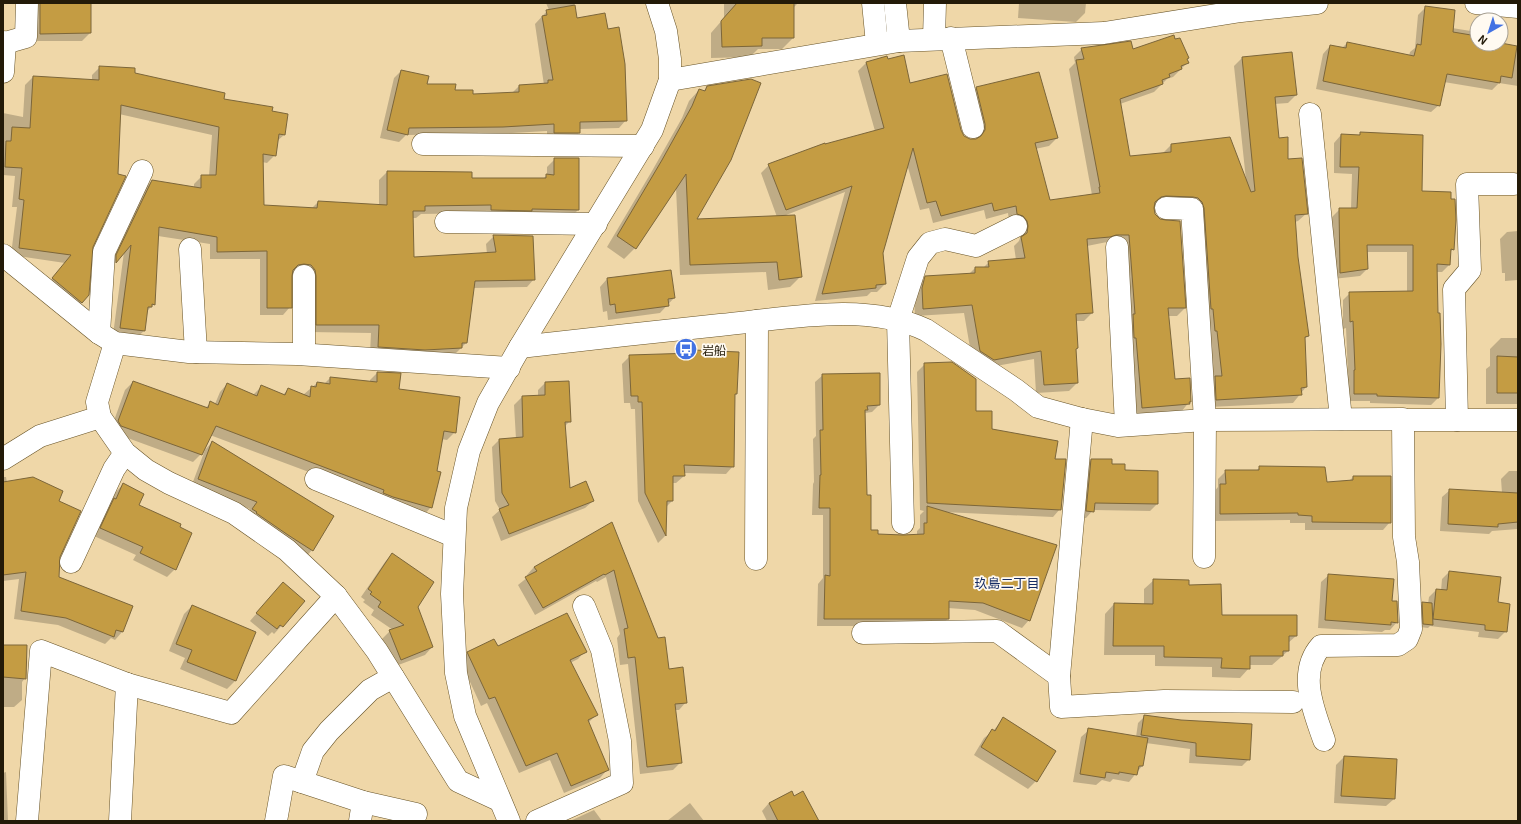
<svg xmlns="http://www.w3.org/2000/svg" width="1521" height="824" viewBox="0 0 1521 824" font-family="Georgia,'Noto Sans JP',serif">
<style>
.shadow{fill:#0003}
.building{fill:#c49c43;stroke:#7c663a}
.lines{fill:none;stroke-linecap:round;stroke-linejoin:round}
.minor-casing{stroke:#675327;stroke-width:23}
.minor{stroke:#fff;stroke-width:22}
.labels{text-anchor:middle;dominant-baseline:central;stroke-width:3.5;stroke-linejoin:round;paint-order:stroke}
.poi-label{font-size:12px;fill:#231a08;stroke:#fffaf1;text-anchor:start}
.neighbourhood-label{font-size:13px;fill:#172d64;stroke:#fffaf1}
</style>
<rect width="100%" height="100%" fill="#efd7a8"/>
<!-- shadow -->
<g class="shadow">
<path d="M33,3h57v30l-8,8h-49z"/>
<path d="M546,3h28l2,16 50,101 -7,8 -40,1v4l-8,7h-24v-9l-53,3 -88,1 -7,7 -19,-4 14,-60 7,-7 25,14 46,11 40,-3 7,-7 25,-1 -9,-61 12,-13 2,-1z"/>
<path d="M724,3h74l-5,5v30l-11,11h-24l-8,8 -39,1v-25l13,-15z"/>
<path d="M1019,3h67l-1,10 -9,9 -58,-4z"/>
<path d="M1426,7l26,21 25,4v12h24l17,3v39l-19,-3 -7,7 -48,-8 -5,23 -8,7 -115,-23 7,-35 7,-8 11,3 6,-6 62,13 1,-4 5,-4 3,-33z"/>
<path d="M1082,49l50,1 54,9 1,4 -14,14 -6,2 -13,13 -34,12 9,53 34,-4 8,-8 75,35 -12,-114 8,-8 54,37 -8,8 -14,1 4,35 29,74 -9,8 -3,1 2,36 11,78 -4,3 2,48 -13,16 -84,4 -2,-22 7,-6 -17,-162 -40,-14 -3,1v11l5,5 20,2 6,86 -8,8h-10l7,64 16,21 -9,11 -47,3 -27,-173 -20,4 5,67 -8,8h-9l2,27 -2,2 2,33 -8,8 -33,2 -2,-34 -49,9 -13,-9 -8,-46 -49,3 -1,-19 4,-12 8,-8 43,-3 6,-6h8l6,-6 27,-2 -2,-14 5,-5 2,-6 -12,-14 -1,-8 -22,6 -2,-9 -51,13 -4,-15 -9,2 -13,-46 -25,89 3,31 -8,8h-6l-4,4 -52,5 30,-109 -64,25 20,59 -11,11 -22,3 -2,-18 -86,3 -4,-87 -41,60 -11,11 -17,-12 45,-76 30,-53 7,-17 10,-11 4,2 4,-5 -12,133 82,-3 -16,-44 8,-8 106,-34 -17,-60 8,-8 20,-6 24,27 50,46 4,7 6,3 7,-1 1,-7 -10,-36 8,-8 81,50 -8,8 -14,3 14,52 43,-6 -23,-126 6,-6 -1,-6z"/>
<path d="M100,67l34,7 137,38 13,23 -7,6 -2,14 -8,8 -5,-1 1,44 49,2 6,-6 61,4v-26l8,-8 84,8 72,-1 4,-4v-8l8,-8 23,51 -8,8 -86,-5 -63,1 -5,4h-4l1,40 74,-4 -1,-10 8,-8 40,43 -7,8 -54,1 -6,54 -14,14 -83,-2 1,-21 -62,-1 -13,-61 -4,1 -2,35 -7,8h-23v-56h-50v-15l-52,-8 -4,68 -7,7 -3,20 -8,7 -23,-3 11,-83 -15,17v-5l35,-75 8,-8 42,6v-3l8,-8h7l3,-41 -93,-21 -27,132 -4,49 -14,15 -29,-23 20,-24 -54,-8 6,-48h-5l3,-31 -12,-1v-62l20,4 2,-32 8,-8 59,4v-6z"/>
<path d="M1361,133l60,59 32,57 -3,3 -1,13 -7,7h-6l2,126 -7,7 -61,-2v-2h-23v-23l1,-1 -2,-49 -3,1v-29l7,-7 57,-1v-40h-40v17l-7,7 -27,3 -1,-62 8,-8h11l1,-35 -18,-1v-30l7,-8 17,1z"/>
<path d="M1518,231v49l-13,1v-8h-3l-2,-34 7,-7z"/>
<path d="M607,279l67,19 -14,15 -52,7 -1,-9 -4,1 -3,-25z"/>
<path d="M1501,338h17v66h-32v-35l4,-3v-17z"/>
<path d="M694,351l42,43 -2,2 -1,70 -7,8 -42,-1v3l-8,7h-4v18l-6,6 -1,29 -7,7 -20,-42 -3,-92h-4l-1,-6h-6l-2,-39 8,-8 61,-2z"/>
<path d="M925,364l50,48 16,18 63,30 6,49 -7,8 -110,-5 86,108 -7,8 -47,-18 -27,-2v11l-8,7h-123l1,-42 5,-6v-63h-11l1,-31 1,-2 -1,-43 3,-3 -1,-54 8,-7 56,30 -7,7 -7,1 1,83 4,35 7,4 40,1v-5l3,-3v-13l4,-4 -4,-1 -3,-138z"/>
<path d="M377,373l21,17 57,42 -8,8 -6,-1 -10,68 -7,8 -214,-80 -9,19 -8,8 -79,-29 -3,-4 14,-39 8,-8 72,26 6,-5 4,1 5,-12 7,-8 26,11 9,-9 21,9 5,-6 15,6 14,-12 7,1 6,-6 40,4v-2z"/>
<path d="M545,383l25,38 -6,6 5,62 24,12 -8,7 -84,33 -9,-24 8,-7 -5,-9 -3,-54 7,-7 17,-1 -2,-34 8,-8h16v-7z"/>
<path d="M212,442l100,108 -7,8 -60,-41 5,-8 -59,-22 14,-37z"/>
<path d="M1091,460l20,5 13,6 33,1v32l-7,7 -57,-1 -7,8h-6l4,-51z"/>
<path d="M1260,467l66,16 22,-1 5,-5 37,45 -7,8h-78v-7h-15v-3l-77,1v-28l5,-6v-8l8,-8h30z"/>
<path d="M1509,471h9v58l-26,2 -3,3 -49,-3 2,-34 8,-7 52,3 -1,-14z"/>
<path d="M3,477h3l1,6 50,18 2,55 -1,21 74,29 -10,26 -7,8 -4,-2 -6,6 -47,-19 -44,-6 5,-40 -16,2z"/>
<path d="M123,484l15,21 37,64 -8,8 -34,-17 3,-5 -42,-19 13,-29 9,-15z"/>
<path d="M612,524l56,146 18,32 -7,8h-4l6,52 -8,8 -33,4 -12,-110 -8,1 -3,-27 3,-4 -14,-57 -9,5 -1,-1 -61,34 -17,-30 10,-8 -1,-2 7,-8z"/>
<path d="M392,554l25,53 15,40 -7,8 -32,12 -11,-28 8,-8 3,-1 -22,-15 3,-5 -11,-8 2,-2 -4,-3 24,-35z"/>
<path d="M1449,572l48,31 9,28 -8,8 -20,-2 1,-5 -49,-6 -2,2 -8,-1 -1,-20 4,-4 5,1 1,-7 7,-7 5,1 1,-12z"/>
<path d="M1329,575l62,27 6,20 -7,8h-5l-3,2 -64,-4 3,-46z"/>
<path d="M1154,580l34,6 33,30 75,20 -8,7v8l-16,14h-23v3l-9,10 -28,-1v-10l-57,-1v-11h-51l1,-41 9,-10 30,1v-16z"/>
<path d="M283,583l21,18 -30,33 -2,-2 -4,4 -18,-15z"/>
<path d="M192,606l63,26 -20,49 -8,8 -47,-20 5,-11 -16,-7 15,-37z"/>
<path d="M3,646l22,32 -3,4v18l-8,7h-11z"/>
<path d="M498,648l87,3 -7,8 -8,4 27,51 -9,9 19,47 -7,8 -36,15 -14,-33 -31,13 -32,-70 -6,3 -21,-46 8,-7z"/>
<path d="M1145,716l36,5 68,38 -7,7 -53,-3 1,-14 -44,-6 -4,23 -13,16 -16,-3 -3,3 -8,-2 -6,5 -23,-3 8,-45 8,-7 47,7 2,-14z"/>
<path d="M1003,719l33,62 -8,8 -54,-34 10,-17 9,-7z"/>
<path d="M1344,757l50,42 -8,7 -52,-3 2,-38z"/>
<path d="M6,772l2,49h-5v-48z"/>
<path d="M794,797l20,24h-47l-5,-10 7,-8z"/>
<path d="M690,803l14,18h-37z"/>
<path d="M594,810l8,11h-32z"/>
</g>
<!-- building -->
<g class="building">
<path d="M40,3h51v30l-51,1z"/>
<path d="M737,3h57v35h-32v8l-40,1 -1,-26z"/>
<path d="M575,5l2,13 28,-5 3,16 11,-2 6,37 2,57 -47,1v11h-26v-9l-51,3 -94,1 -1,7 -21,-5 14,-60 28,6 -2,8h29l-1,6h18v4l46,-2v-7l29,-2v-3h5l-11,-64 5,-1 -1,-5z"/>
<path d="M1425,6l30,4 -2,22 24,4v8h24v-1l16,3 -5,32 -11,-2 -1,7 -53,-9 -7,32 -117,-25 7,-36 16,3 1,-6 67,14 3,-12 4,1z"/>
<path d="M1174,35l1,4 5,-1 9,20 -2,1 2,4 -8,3 1,3 -13,5 1,3 -8,3 1,4 -43,15 10,57 41,-4v-8l59,-7 21,55 4,-1 -13,-134 50,-5 5,43 -22,2 4,41 9,-1v22l14,-1 6,56 -13,1 3,42 11,79 -4,1 2,50 -6,1 1,7 -86,5 -1,-24h7l-5,-45h-2l-2,-22h-2l-7,-101 -2,-6 -4,-4 -5,-1 -27,-1 -5,1 -6,5 -1,6 1,6 5,5 6,1 14,1 6,87h-18l7,71 15,-1 1,24h-2l1,2 -48,4 -6,-70h-2l-1,-24h2l-6,-79h-13l-6,2 -23,2 6,74 -17,1 2,34 -2,1 2,34 -34,2 -3,-34 -47,9 -14,-9 -8,-46 -49,4 -1,-21 3,-12 50,-3v-6h14l-1,-6 37,-3 -4,-21 6,-4 1,-7 -1,-5 -4,-5 -6,-2 -1,-8 -22,5 -2,-8 -51,13 -5,-15 -9,2 -14,-55 -30,105 3,31 -10,1v3l-54,6 30,-108 -66,24 -18,-46 57,-21v1l59,-16 -18,-66 21,-6 1,3 16,-4 6,28 37,-9 14,56 3,6 6,3h6l5,-3 4,-6v-6l-9,-37 63,-15 19,66 -23,5 15,57 50,-7 -1,-6h1l-24,-127 8,-1 -3,-11 50,-7 2,8z"/>
<path d="M99,66l36,2v5l90,20 -1,6 49,8 -1,4 16,3 -3,21 -6,-1 -3,22 -13,-2 1,51 53,3 1,-7 69,4v-34l85,1v6h74v-4l8,1v-17h25v52l-47,-1v2l-41,-1v-5l-66,1v5h-12l1,46 82,-5 -3,-17 40,1 2,44 -60,1 -8,62h-5v5l-37,2 -47,-3 1,-22h-63v-49l-1,-6 -4,-5 -7,-1 -6,1 -5,5 -1,6v32h-25v-57l-50,1v-15l-58,-10 -4,78 -3,-1v3h-4l-3,24 -25,-3 11,-83 -15,18v-8l36,-75 49,8v-13h15l3,-48 -98,-22 -3,69 8,2 -33,71 -4,48 -7,8 -30,-25 19,-23 -52,-7 5,-48 -5,-1 3,-31 -17,-1 1,-26h5l1,-14 18,1 3,-52 66,4z"/>
<path d="M751,79l10,4 -30,77 -34,59 98,-4 7,62 -23,3 -2,-18 -87,3 -4,-91 -50,75 -19,-13 45,-76 30,-54 7,-17 6,2 2,-5z"/>
<path d="M1360,132l63,3 -1,56 29,1v7h4l1,21 -2,30 -3,-1 -1,16 -13,-1 1,49h2l1,31 -2,54 -62,-2v-2h-23v-24h1l-2,-49 -3,1 -1,-30 64,-1v-46h-46l1,24 -28,4 -1,-65h18l2,-41h-19l1,-33 19,1z"/>
<path d="M671,270l4,28 -7,1 1,7 -53,7 -1,-9 -5,1 -3,-27z"/>
<path d="M694,350l45,2 -2,42h-2l-1,73 -50,-2 1,11h-12v25h-6l-1,35 -21,-43 -3,-91h-4v-6h-7l-2,-41 65,-2z"/>
<path d="M1497,356l21,1v36h-21z"/>
<path d="M952,362l24,17v32h16v18l66,12 -3,18h11l-5,51 -134,-7 -3,-140z"/>
<path d="M377,372l24,1 -2,16 61,8 -4,36 -12,-2 -7,40 4,1 -9,36 -39,-11 -10,-4 1,-3 -168,-64 -14,29 -81,-29 -3,-5 15,-40 75,27 2,-7 8,4 9,-22 30,13 4,-11 24,10 3,-7 22,9 1,-11 5,1 1,-5 13,2v-7l47,5z"/>
<path d="M880,373v32l-13,1 1,4h-3l2,85h4v35h7v4l25,1 21,-1v-11h3v-17l130,39 -27,76 -47,-18 -34,-2v18h-125l1,-44 5,1v-68h-11l1,-33h1l-1,-45h3l-1,-56z"/>
<path d="M569,381l2,41h-6l5,66 16,-7 8,20 -85,33 -10,-25 10,-4 -7,-12 -3,-54 24,-2 -1,-41 23,-1v-13z"/>
<path d="M212,441l122,75 -21,35 -25,-16 -32,-22 1,-1 -5,-3 5,-7 -59,-23z"/>
<path d="M1091,459h21v5h13v6l33,1v33l-63,-1 -1,9 -8,-1z"/>
<path d="M1259,466l66,1 2,15 26,-2v-4h38v47l-79,-1v-6l-14,-1v-2l-78,1v-30h6l-1,-14h34z"/>
<path d="M33,477l30,14 -4,10 22,10 -21,46 -1,20 74,29 -10,26 -7,-2 -2,7 -48,-19 -45,-7 5,-39 -23,3v-93z"/>
<path d="M123,483l21,11 -5,11 42,19 -1,3 12,6 -16,37 -36,-17 3,-6 -43,-19 14,-30 2,1z"/>
<path d="M1449,489l69,4v29l-20,2v3l-50,-3z"/>
<path d="M612,522l46,116 7,-1 4,32 14,-2 4,36 -12,1 7,59 -35,4 -12,-110 -7,1 -4,-29 4,-1 -14,-58 -9,5 -1,-1 -61,34 -18,-31 12,-6 -3,-4z"/>
<path d="M392,553l42,29 -16,25 15,40 -32,13 -12,-30 15,-5 -26,-18 3,-5 -11,-8 2,-2 -4,-3z"/>
<path d="M1449,571l52,6 -3,25 12,2 -3,28 -22,-2v-5l-52,-6 3,-30 11,1z"/>
<path d="M1328,574l66,5 -2,22h5l1,22 -7,-1v3l-66,-5z"/>
<path d="M1153,579l36,1v5l32,-1 1,31h75v21h-8v15h-6v5h-33v13l-29,-1 1,-10 -58,-1v-11h-51l1,-43 39,1z"/>
<path d="M283,582l22,19 -22,26 -3,-2 -3,4 -21,-16z"/>
<path d="M1422,602l10,1 1,22 -10,-1z"/>
<path d="M192,605l64,27 -20,49 -49,-19 5,-12 -16,-6z"/>
<path d="M567,613l20,39 -17,8 28,55 -10,5 21,50 -38,16 -14,-33 -31,13 -31,-69 -6,2 -22,-47 27,-13 4,7z"/>
<path d="M3,645h24l-1,34 -23,-2z"/>
<path d="M1144,715l37,5 71,4 -2,36 -54,-4v-13l-55,-8z"/>
<path d="M1003,717l53,34 -19,31 -56,-35 11,-18 3,2z"/>
<path d="M1088,728l60,10 -5,28h-4l-2,9 -18,-3v2l-13,-2 -1,6 -25,-4z"/>
<path d="M1344,756l53,3 -2,40 -54,-3z"/>
<path d="M792,791l2,5 9,-5 16,30h-41l-9,-18z"/>
</g>
<g class="lines">
<!-- minor casing -->
<g class="minor-casing">
<g id="minor">
<path d="M873,3l4,41"/>
<path d="M895,3l4,38"/>
<path d="M1476,3l42,4"/>
<path d="M934,38l1,-35"/>
<path d="M951,38l22,89"/>
<path d="M3,42l2,1 -2,29"/>
<path d="M5,43l21,-6 1,-34"/>
<path d="M670,80l229,-39 205,-8 137,-22 76,-8"/>
<path d="M1310,114l31,305"/>
<path d="M423,144l220,2"/>
<path d="M1166,208l26,1 13,211 -1,137"/>
<path d="M446,222l150,2"/>
<path d="M1117,247l9,178"/>
<path d="M190,249l6,103"/>
<path d="M3,255l96,78 16,10 74,9 108,2 212,14"/>
<path d="M304,276v78"/>
<path d="M99,333l5,-81 38,-81"/>
<path d="M115,343l-18,59 3,15 25,36 21,17 23,13 65,30 53,37 49,46 41,55 81,130 41,19"/>
<path d="M520,347c67,-8 133,-15 200,-22 64,-6 145,-24 206,5l90,60 22,17 44,12 36,7 87,-6 198,-1v1h115"/>
<path d="M1082,419l-23,257 2,31 103,-6 129,1"/>
<path d="M1457,420l-3,-131 16,-19 -3,-86h47"/>
<path d="M3,459l37,-23 60,-19"/>
<path d="M316,479l138,57"/>
<path d="M903,523l-5,-203 20,-62 12,-15 15,-4 31,7 40,-20"/>
<path d="M756,559l1,-238"/>
<path d="M71,562l43,-93 11,-16"/>
<path d="M863,633l134,-2 62,45"/>
<path d="M1324,740c-10,-29 -27,-67 -3,-94l77,-1 9,-6 4,-10 -3,-67 -4,-25 -1,-117"/>
<path d="M302,782l11,-31 16,-20 41,-41 23,-13"/>
<path d="M27,821l14,-170 86,33 104,29 105,-117"/>
<path d="M120,821l7,-137"/>
<path d="M276,821l8,-45 79,26 53,12"/>
<path d="M360,821l3,-19"/>
<path d="M509,821l-44,-105 -9,-43 -4,-79 4,-86 13,-57 19,-48 32,-56 132,-217 18,-50v-21l-4,-28 -9,-28"/>
<path d="M537,821l85,-38 -2,-42 -18,-91 -18,-44"/>
</g>
</g>
<!-- minor -->
<use href="#minor" class="minor"/>
</g>
<!-- icons -->
<defs>
<g id="bus-disc" transform="scale(1.15)"><circle r="9.5" fill="#4272e3" stroke="#fffaf1"/><path d="M-5-6H5V4H4V6H2V4H-2V6H-4V4H-5ZM-3.5-4V0h7V-4ZM-3.5 1.2v1.5H-2V1.2ZM2 1.2v1.5H3.5V1.2Z" fill="#fff"/></g>
</defs>
<g fill-rule="evenodd">
<use href="#bus-disc" x="686" y="349"/>
</g>
<g class="labels">
<!-- poi labels -->
<g class="poi-label">
<text x="702" y="349">岩船</text>
</g>
<!-- neighbourhood labels -->
<g class="neighbourhood-label">
<text x="1007" y="582">玖島二丁目</text>
</g>
</g>
<!-- border -->
<rect width="1521" height="824" fill="none" stroke="#231a08" stroke-width="8"/>
<!-- north arrow -->
<g transform="translate(1489 32) rotate(219)"><circle r="19" fill="#fffaf1" stroke="#a7a094"/>
<path d="M0-3L7 15L0 10L-7 15Z" fill="#4272e3"/>
<text y="-6" font-size="11" font-weight="bold" text-anchor="middle" fill="#231a08">N</text>
</g>
</svg>
